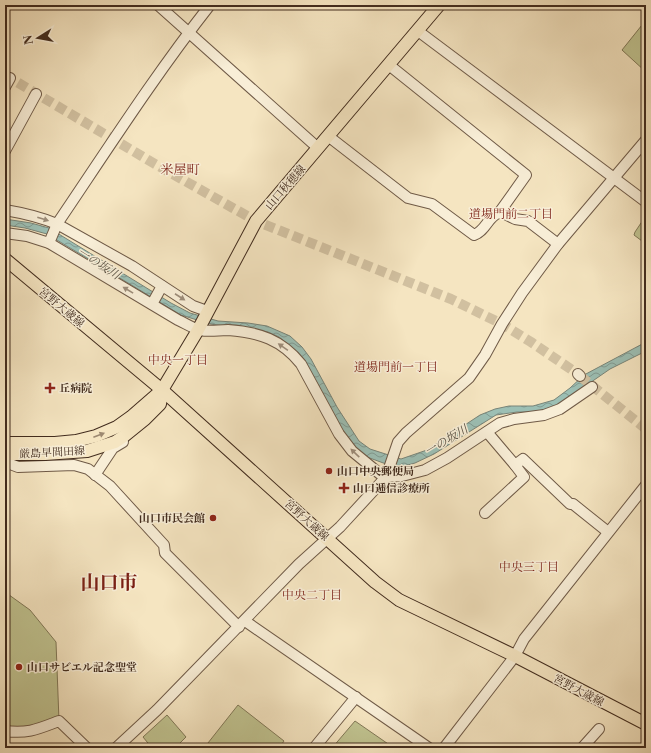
<svg xmlns="http://www.w3.org/2000/svg" width="651" height="753" viewBox="0 0 651 753" font-family="'Libre Caslon Text','Noto Serif JP',serif">
<style>
.green{fill:#c0c390;stroke:#817857}
.water{fill:url(#water-waves);stroke:#788478}
.lines{fill:none;stroke-linecap:round;stroke-linejoin:round}
.minor-tunnel{stroke:#d1c0a0;stroke-width:10;stroke-dasharray:10 5;stroke-linecap:butt}
.minor-casing{stroke:#6f5a47;stroke-width:12}
.major-casing{stroke:#422c1e;stroke-width:14}
.minor{stroke:#f8eed7;stroke-width:10}
.major{stroke:#f5e5c1;stroke-width:12}
.oneway{fill:#9d8d7a}
.oneway2{fill:#9c8870}
.poi-dot{fill:#8f2418;stroke:#f8eed7;stroke-width:1.5}
.labels{text-anchor:middle;dominant-baseline:central;stroke-width:3;stroke-linejoin:round;paint-order:stroke}
.street-label{font-size:11px;fill:#422c1e;stroke:#f8eed7}
.poi-label{font-size:11px;font-weight:bold;fill:#422c1e;stroke:#f8eed7;text-anchor:start}
.neighbourhood-label{font-size:12px;fill:#7a1f14;stroke:#f8eed7}
.water-label{font-size:12px;font-style:italic;fill:#585144;stroke:#f8eed7}
.quarter-label{font-size:13px;fill:#7a1f14;stroke:#f8eed7}
.town-label{font-size:19px;font-weight:bold;fill:#7a1f14;stroke:#f8eed7}
</style>
<defs>
<pattern id="water-waves" width="16" height="10" patternUnits="userSpaceOnUse"><rect width="16" height="10" fill="#9cbfb4"/><path d="M0 5q4-4 8 0t8 0" fill="none" stroke="#819b92"/></pattern>
</defs>
<rect width="100%" height="100%" fill="#f5e5c1"/>
<filter id="stains"><feTurbulence type="fractalNoise" baseFrequency=".005" numOctaves="4"/><feColorMatrix values="0 0 0 0 .2 0 0 0 0 .09 0 0 0 0 .02 0 0 0 .5 -.17"/></filter>
<radialGradient id="worn" r=".72"><stop offset=".6" stop-color="#630" stop-opacity="0"/><stop offset="1" stop-color="#630" stop-opacity=".3"/></radialGradient>
<!-- green -->
<g class="green">
<path d="M646,20v52l-24,-22z"/>
<path d="M643,220l3,2v22l-12,-9 1,-3z"/>
<path d="M5,592l25,18 26,32 3,79 -54,10z"/>
<path d="M238,705l46,36 -5,7h-75z"/>
<path d="M167,715l19,22 -11,11h-23l-9,-11z"/>
<path d="M355,721l39,27h-62z"/>
</g>
<!-- water -->
<path class="water" d="M5,219l26,4 18,5 122,75 19,10 28,8 30,2 19,3 23,10 12,11 9,12 26,48 22,34 11,8 31,10 26,-9 53,-35 15,-6 14,-3h24l21,-6 16,-12 14,-13 62,-33v9l-36,18 -52,36 -20,7h-21l-21,3 -62,39 -19,9 -18,5 -30,-11 -6,-4 -18,-21 -42,-75 -12,-12 -10,-8 -11,-5 -58,-8 -29,-9 -134,-81 -22,-6 -20,-3z"/>
<g class="lines">
<!-- minor-tunnel -->
<g class="minor-tunnel">
<path d="M5,75l150,89 101,57 195,78 51,25 29,18 47,32"/>
<path d="M580,376l66,53"/>
</g>
<!-- minor casing -->
<g class="minor-casing">
<g id="minor">
<path d="M158,5l160,143"/>
<path d="M418,31l228,171"/>
<path d="M5,87l5,-9"/>
<path d="M328,136l80,62 24,6 42,31c12,-4 14,-19 25,-22l27,-38 -137,-110"/>
<path d="M5,151l31,-57"/>
<path d="M5,210c18,3 35,7 52,14l75,42 61,40 14,5"/>
<path d="M499,213h4l12,6 13,2 30,23"/>
<path d="M5,233l22,3 22,7 129,77c7,3 14,8 22,10 10,2 18,0 28,0 31,2 54,10 73,34l38,70 13,17 28,23 6,3 16,-1 23,-6 22,-12 53,-35 14,-4 30,-4 16,-6 32,-22"/>
<path d="M49,243l8,-19c50,-74 98,-149 153,-219"/>
<path d="M152,304l10,-18"/>
<path d="M578,374l2,2"/>
<path d="M487,432l28,33 8,-6 47,45h3l35,28"/>
<path d="M5,462l13,5 56,-2 14,4 22,17 54,59 1,8 74,74"/>
<path d="M95,475l18,-27 10,-6"/>
<path d="M485,513l39,-36 -9,-12"/>
<path d="M245,621l184,127"/>
<path d="M5,731c23,3 33,-2 54,-10l28,27"/>
<path d="M116,748l41,-38 142,-146 41,-37 46,-50 12,-35 8,-9 63,-55 16,-23 17,-31 20,-31 36,-49 88,-104"/>
<path d="M314,748l42,-51"/>
<path d="M444,748l71,-92 9,-17 122,-154"/>
<path d="M582,748l17,-19"/>
</g>
</g>
<!-- major casing -->
<g class="major-casing">
<g id="major">
<path d="M5,259l157,131 213,192 24,18 116,56 131,68"/>
<path d="M5,443h50l21,-2 20,-5 21,-9 14,-10 31,-27 36,-60 58,-109 183,-216"/>
<path d="M5,454h40l42,-3 28,-9 9,-6 21,-17 15,-15 2,-14"/>
</g>
</g>
<!-- minor -->
<use href="#minor" class="minor"/>
<!-- major -->
<use href="#major" class="major"/>
</g>
<!-- one-way arrows -->
<defs><path id="oneway-solid" d="M-6-.8H1V-3.2L6.5 0L1 3.2V.8H-6Z"/></defs>
<g class="oneway">
<use href="#oneway-solid" transform="translate(43 219) rotate(18)"/>
<use href="#oneway-solid" transform="translate(128 290) rotate(-149)"/>
<use href="#oneway-solid" transform="translate(180 297) rotate(33)"/>
<use href="#oneway-solid" transform="translate(283 347) rotate(-145)"/>
<use href="#oneway-solid" transform="translate(355 453) rotate(-136)"/>
</g>
<use class="oneway2" href="#oneway-solid" transform="translate(99 435) rotate(-21)"/>
<!-- markers -->
<g class="poi-dot">
<path d="M48 382h4v4h4v4h-4v4h-4v-4h-4v-4h4z"/>
<circle cx="329" cy="471" r="4"/>
<path d="M342 482h4v4h4v4h-4v4h-4v-4h-4v-4h4z"/>
<circle cx="213" cy="518" r="4"/>
<circle cx="19" cy="667" r="4"/>
</g>
<g class="labels">
<!-- street labels -->
<g class="street-label">
<text transform="translate(285 187) rotate(-49)">山口秋穂線</text>
<text transform="translate(62 307) rotate(40)">宮野大歳線</text>
<text transform="translate(52 452) rotate(-3)">厳島早間田線</text>
<text transform="translate(307 520) rotate(42)">宮野大歳線</text>
<text transform="translate(579 690) rotate(28)">宮野大歳線</text>
</g>
<!-- poi labels -->
<g class="poi-label">
<text x="59" y="388">丘病院</text>
<text x="337" y="471">山口中央郵便局</text>
<text x="353" y="488">山口逓信診療所</text>
<text x="205" y="518" text-anchor="end">山口市民会館</text>
<text x="27" y="667">山口サビエル記念聖堂</text>
</g>
<!-- neighbourhood labels -->
<g class="neighbourhood-label">
<text x="511" y="213">道場門前二丁目</text>
<text x="178" y="359">中央一丁目</text>
<text x="396" y="366">道場門前一丁目</text>
<text x="529" y="566">中央三丁目</text>
<text x="312" y="594">中央二丁目</text>
</g>
<!-- water labels -->
<g class="water-label">
<text transform="translate(99 263) rotate(32)">一の坂川</text>
<text transform="translate(446 440) rotate(-31)">一の坂川</text>
</g>
<!-- quarter labels -->
<g class="quarter-label">
<text x="180" y="169">米屋町</text>
</g>
<!-- town labels -->
<g class="town-label">
<text x="109" y="582">山口市</text>
</g>
</g>
<!-- margin -->
<rect width="651" height="753" fill="none" stroke="#f5e5c1" stroke-width="20"/>
<rect x="6" y="6" width="639" height="741" fill="none" stroke="#422c1e" stroke-width="2"/>
<rect x="10" y="10" width="631" height="733" fill="none" stroke="#422c1e"/>
<!-- north arrow -->
<g transform="translate(38 38) rotate(259)" stroke="#f8eed7" stroke-width="3" paint-order="stroke">
<path d="M0-3L7 15L0 10L-7 15Z" fill="#422c1e"/>
<text y="-6" font-size="11" font-weight="bold" text-anchor="middle" fill="#422c1e">N</text>
</g>
<rect width="100%" height="100%" filter="url(#stains)"/>
<rect width="100%" height="100%" fill="url(#worn)"/>
</svg>
